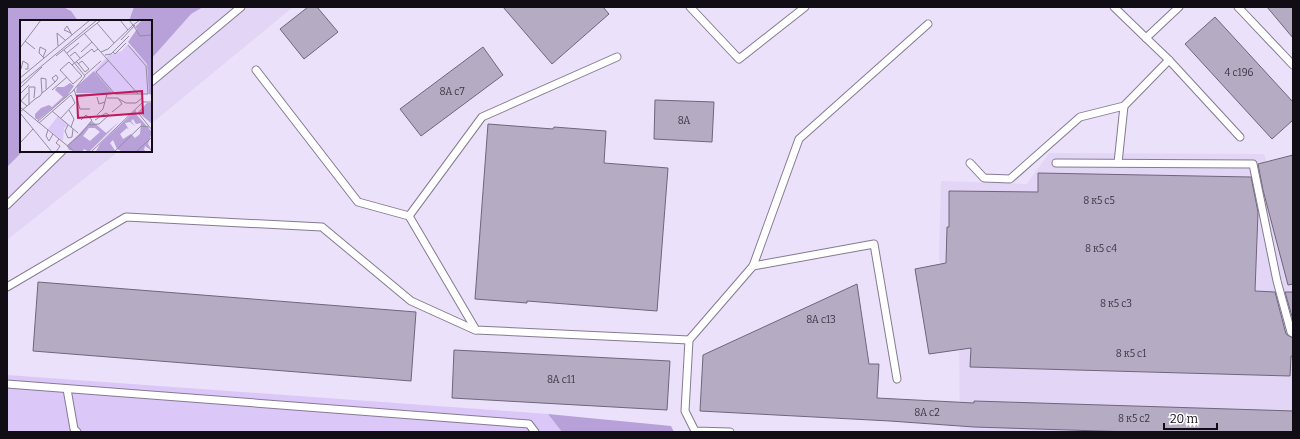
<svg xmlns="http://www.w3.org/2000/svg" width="1300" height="439" viewBox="0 0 1300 439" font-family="Bitter,serif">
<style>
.built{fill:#e2d5f5}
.green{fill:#dbc7f8}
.forest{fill:#b8a0d9}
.building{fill:#b5acc4;stroke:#6f667b}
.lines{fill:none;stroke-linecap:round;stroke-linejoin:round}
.service-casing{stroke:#847b91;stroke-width:9}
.service{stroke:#fff;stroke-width:7}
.labels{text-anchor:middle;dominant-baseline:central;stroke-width:4;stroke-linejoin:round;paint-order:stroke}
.number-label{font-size:10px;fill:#393541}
.inset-road{fill:none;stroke:#938c9e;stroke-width:1}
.view{fill:#c2185b;fill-opacity:0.15;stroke:#c2185b;stroke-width:2}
.inset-edge{fill:none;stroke:#100d15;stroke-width:2}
</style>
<rect width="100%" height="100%" fill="#ebe1fa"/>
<!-- built -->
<g class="built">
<path d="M7,7h286l-142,117v-103h-130v130h98l-112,89z"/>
<path d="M1049,153l215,1 29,96v182h-333l-1,-105 -20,-69 2,-77 86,3z"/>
</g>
<!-- green -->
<path class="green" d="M7,375l541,39 14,18h-555z"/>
<!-- forest -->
<g class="forest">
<path d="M7,7h56l8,4 7,10h-57v130h2l-16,16z"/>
<path d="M134,7h69l-12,7 -40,45v-38h-22z"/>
<path d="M548,414l123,12 3,6h-112z"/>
</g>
<!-- building -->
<g class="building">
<path d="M308,7h9l21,25 -34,27 -24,-30z"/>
<path d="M503,7h100l6,7 -57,50z"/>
<path d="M1267,7h26v31z"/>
<path d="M1215,17l78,85v18l-21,19 -87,-95z"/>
<path d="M483,47l20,28 -82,61 -21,-27z"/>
<path d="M655,100l59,2 -2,40 -58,-3z"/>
<path d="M488,124l65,5 1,-2 52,4 -2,32 64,5 -11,143 -130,-10v2l-52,-4z"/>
<path d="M1293,155v129l-5,1 -25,-95 -5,-26z"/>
<path d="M1038,173l213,4 7,35 -3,79 20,1 11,42 3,2 4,2v18h-2l-1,20 -320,-9 1,-19 -42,6 -14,-85 31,-6 1,-36h2v-36l89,1z"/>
<path d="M38,282l378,30 -5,69 -378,-30z"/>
<path d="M857,284l12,80h10l-2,34 97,5v-2l319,10v21h-161l-158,-5 -84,-6 -190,-10 3,-56z"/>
<path d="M1285,292h8v28z"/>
<path d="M454,350l216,11 -3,49 -215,-12z"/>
</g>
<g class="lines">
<!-- service casing -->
<g class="service-casing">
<g id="service">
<path d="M690,7l49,52 66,-52"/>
<path d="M1114,7l32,31 33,-31"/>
<path d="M1238,7l55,58"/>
<path d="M617,57l-135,60 -73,99 67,114 213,10"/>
<path d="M1169,60l71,77"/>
<path d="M256,70l102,132 51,14"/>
<path d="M151,82l90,-75"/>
<path d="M970,163l14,15 26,1 70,-62 44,-11 45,-46 -23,-22"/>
<path d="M1056,163l197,1 24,117 14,51 2,1"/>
<path d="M1118,163l6,-57"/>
<path d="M7,205l55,-54"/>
<path d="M753,266l121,-22 23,135"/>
<path d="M7,287l119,-70 196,10 89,74 64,29"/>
<path d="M7,384l522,40 6,8"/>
<path d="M67,389l7,40 3,3"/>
<path d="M730,432l-35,-1 -10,-20 4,-71 64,-74 46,-127 129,-115"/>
</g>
</g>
<!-- service -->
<use href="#service" class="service"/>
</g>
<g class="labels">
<!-- number labels -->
<g class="number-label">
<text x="1239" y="73">4 с196</text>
<text x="452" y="92">8А с7</text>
<text x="684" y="121">8А</text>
<text x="1099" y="201">8 к5 с5</text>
<text x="1101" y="249">8 к5 с4</text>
<text x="1116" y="304">8 к5 с3</text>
<text x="821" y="320">8А с13</text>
<text x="1131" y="354">8 к5 с1</text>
<text x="561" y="380">8А с11</text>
<text x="927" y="413">8А с2</text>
<text x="1134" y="419">8 к5 с2</text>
</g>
</g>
<!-- overview -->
<g transform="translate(20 20)">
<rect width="132" height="132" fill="#ebe1fa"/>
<path d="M108,24l19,20 2,30h-35l-20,-23 15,-16 13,-4zM38,96l10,9 -4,3 -1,13 -15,-12z" fill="#dbc7f8"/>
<path d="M122,0h10v75l-3,-1 -2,-30 -19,-22 9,-13 -2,-2zM74,51l20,23 -38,-1 1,-7zM50,63l4,3 -7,10 -29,24 -3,-2v-4l6,-6 8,-3 3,2 11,-10 -8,-7 2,-3h7zM127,83h5v21l-14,-12zM116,90v4l16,18 -4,12 4,7 -7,-5 -1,4 3,2h-24l-6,-3 -4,-9 -3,3 6,9 -20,-1 4,-7zM113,99l3,5 5,-1 -1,11 -5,4 -4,-4 -8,5 -3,-5 7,-6 2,2 -4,-7 5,-1 5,4 -4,-5zM72,101l14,12 13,-11 -30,30 -5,-3 -2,3 -13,-2 -2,-4zM69,108h6l5,4 -10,9 -7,-5z" fill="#b8a0d9" fill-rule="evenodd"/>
<path class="inset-road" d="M100,0l8,10M109,0l4,5 7,-5M77,3l17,20M51,13l-7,-3 3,-4 5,9M64,13l54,61M101,20l14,-15M5,21l10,8M38,26l-1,-13 8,7M0,28l21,-28M61,32l11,-10M81,32l7,-3 25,-24 7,11 12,-1M93,32l2,2 11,-11M47,33l12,-10M85,35l6,-1 18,-18M36,36l45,-36M50,36l5,-4 5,6M23,37l3,-7 -6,-3 -1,6 5,5M89,40l-13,12 19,22h33l-2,-28 -18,-21M56,42h1l8,10 4,-3 -7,-8 -4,3M52,45l-3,-3 -9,8 13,14 9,-8 -10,-11 20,-16 2,3 4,-3M1,49l2,-8 5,3v5h-3M65,55l16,-14M0,58l70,-58M0,64l77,-64M0,68l22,-21M54,69l6,20h10M32,70l15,-13M22,73l-1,-15 5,1v10M0,74l9,-9M55,75l32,-1 -4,15 -6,6M77,77l2,7 6,-2M87,78h11l4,6 -10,8M99,79l7,4h10l6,-5M9,85v-18h6l-1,11M7,86l-6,-5 7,-8M0,87l55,45M49,90l5,9 -3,8M32,91l26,22M0,92l7,-6 8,-7 5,-3 2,-3 4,-3 9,-8 1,-1 2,-3 -2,-3 -4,3 3,4M0,93l32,39M119,94l13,16M17,102l36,-31 12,-15 -21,-26M19,103l32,-28 4,8 -14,15M48,105l-3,6 3,7 4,-1 1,-8M69,105l10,-1 10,-9 -3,-2 -11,7M28,110l-2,6 3,5 4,-7M1,122l12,-13M47,126l13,-11 12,-15 -6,-5 -5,5M36,132l4,-6 -4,-3 3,-4M71,132l52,-50h9M94,132l27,-26 8,1M116,132l16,-15"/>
<path class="view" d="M122,71l1,22 -65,5 -1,-22z"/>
<rect width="132" height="132" class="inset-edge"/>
</g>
<!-- border -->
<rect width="1300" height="439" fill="none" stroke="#100d15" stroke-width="16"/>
<!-- scale -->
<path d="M1164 423v6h53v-6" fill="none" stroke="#100d15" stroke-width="2"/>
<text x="1170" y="423" font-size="12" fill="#100d15" stroke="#ffffff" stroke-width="3" paint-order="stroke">20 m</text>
</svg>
